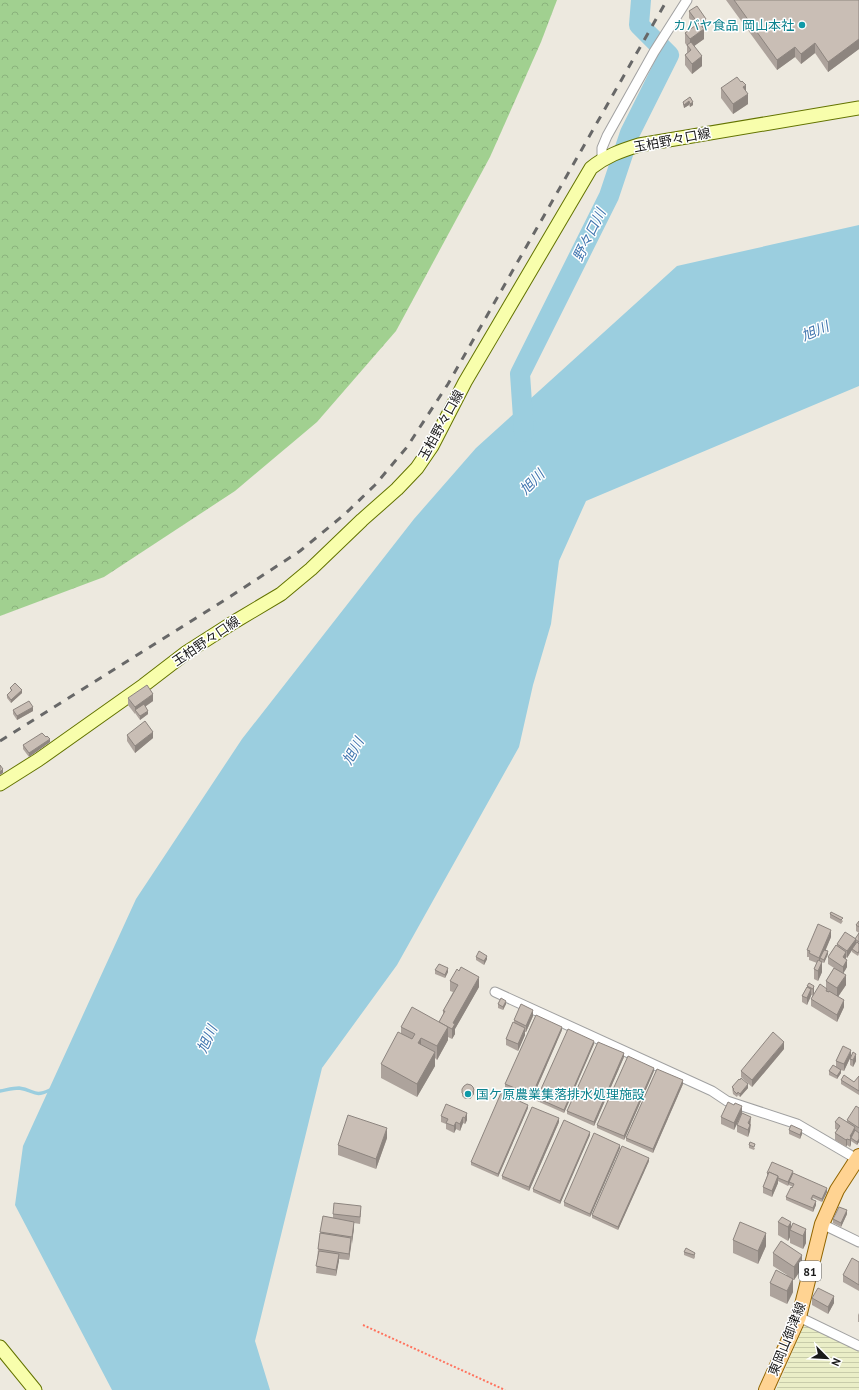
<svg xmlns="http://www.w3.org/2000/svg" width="859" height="1390" viewBox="0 0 859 1390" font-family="'PT Sans','Noto Sans JP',sans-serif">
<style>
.farmland{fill:url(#farmland-rules)}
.forest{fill:url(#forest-crowns)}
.water{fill:#9bcedf}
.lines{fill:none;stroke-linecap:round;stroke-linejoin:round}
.stream{stroke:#9bcedf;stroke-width:3.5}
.river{stroke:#9bcedf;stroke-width:20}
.street-casing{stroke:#a1a1a1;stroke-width:11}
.secondary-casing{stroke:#637300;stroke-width:15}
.primary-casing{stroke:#916500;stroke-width:16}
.path{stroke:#ff735e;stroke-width:2;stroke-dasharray:2 2;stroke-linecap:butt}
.street{stroke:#fff;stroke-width:9}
.secondary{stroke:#f8feac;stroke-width:13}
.primary{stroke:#ffd392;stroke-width:14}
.rail{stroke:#686868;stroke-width:3;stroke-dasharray:8 8;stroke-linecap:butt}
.wall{fill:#ada39c}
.shaded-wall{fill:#8d857f}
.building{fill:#c9beb5;stroke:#8d857f}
.culture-dot{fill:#0f9aa8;stroke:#fff;stroke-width:1.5}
.labels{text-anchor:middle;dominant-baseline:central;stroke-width:3;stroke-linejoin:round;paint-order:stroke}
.shield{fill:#fff;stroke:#5f5f5f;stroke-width:1}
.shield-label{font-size:12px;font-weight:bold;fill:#1a1a1a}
.culture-label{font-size:13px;fill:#0d838f;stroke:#fff;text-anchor:end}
.street-label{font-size:13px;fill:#1a1a1a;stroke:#fff}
.water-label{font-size:14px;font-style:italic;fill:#4176af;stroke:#fff}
</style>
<defs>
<pattern id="farmland-rules" width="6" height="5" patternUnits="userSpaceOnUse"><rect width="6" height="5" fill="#eaeec7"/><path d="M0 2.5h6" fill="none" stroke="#c8ccaa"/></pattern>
<pattern id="forest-crowns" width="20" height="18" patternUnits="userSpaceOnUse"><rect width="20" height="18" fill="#a1d090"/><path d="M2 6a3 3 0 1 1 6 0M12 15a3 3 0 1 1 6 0" fill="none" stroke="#8ab27c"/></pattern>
</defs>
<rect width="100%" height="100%" fill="#ede9df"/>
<!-- farmland -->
<path class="farmland" d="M804,1325l55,18v47h-83z"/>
<!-- forest -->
<path class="forest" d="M0,0h557l-16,42 -51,115 -94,174 -79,91 -82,69 -131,86 -104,39z"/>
<!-- water -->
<path class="water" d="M859,225v161l-273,115 -27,60 -8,63 -18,61 -14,62 -122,218 -75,103 -67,273 15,49h-158l-97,-185 8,-59 113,-247 106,-160 172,-220 62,-71 201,-182z"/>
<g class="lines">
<!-- stream -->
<path class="stream" d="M0,1091c6,-1 13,-3 19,-3 16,2 14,10 31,2"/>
<!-- river -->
<path class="river" d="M524,432l-4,-58 89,-178 21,-63 39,-78 -30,-30 2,-25"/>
<!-- street casing -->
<g class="street-casing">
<g id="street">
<path d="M602,159v-11l5,-12 47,-84 33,-52"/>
<path d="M495,992l217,99 15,10 70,23 60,35"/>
<path d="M822,1224l37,18"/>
<path d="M799,1317l60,29"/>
</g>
</g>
<!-- secondary casing -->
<g class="secondary-casing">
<g id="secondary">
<path d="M0,784l38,-24 106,-75 43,-33 47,-30 47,-28 30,-25 51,-49 35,-31 20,-21 15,-22 33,-64 126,-214c15,-12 29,-17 48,-23l220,-37"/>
<path d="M0,1347l35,43"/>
</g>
</g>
<!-- primary casing -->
<g class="primary-casing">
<path id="primary" d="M766,1390l33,-73 23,-93 15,-34 22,-34"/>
</g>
<!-- path -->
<path class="path" d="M363,1325l142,65"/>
<!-- street -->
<use href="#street" class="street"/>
<!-- secondary -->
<use href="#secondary" class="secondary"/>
<!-- primary -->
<use href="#primary" class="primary"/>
<!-- rail -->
<path class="rail" d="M0,741l231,-145 69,-45 45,-37 30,-29 32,-38 41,-63 219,-384"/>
</g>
<!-- wall -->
<g class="wall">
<path d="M726,0h133v49l-31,23 -13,-19 -14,11 -6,-7 -18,13z"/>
<path d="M689,11l17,15 -3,2 1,11 -10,7 8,20 -10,8 -7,-9v-10l2,-2v-7l-2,-3v-10l10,-7 -6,-8z"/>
<path d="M741,82l5,9 2,13 -15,10 -12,-16v-10z"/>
<path d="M690,97l3,8 -3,2 -1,-2 -5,3 -1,-3v-3z"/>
<path d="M10,688l12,5 -11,10 -4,-5v-3l4,-4z"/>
<path d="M128,698l25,3 -8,6 3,7 -8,6 -5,-7v1l-7,-9z"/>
<path d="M13,710l20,1 -16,9 -4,-6z"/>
<path d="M127,735l26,3 -18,15 -8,-12z"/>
<path d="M50,742l-21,15 -6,-8v-4z"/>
<path d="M831,912l12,9 -2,3 -11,-6v-4z"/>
<path d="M859,921v33l-1,2 -6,-4v-2l-5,8 -1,-1v2l1,8 -4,6 3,12 -8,12 6,10 -7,15 -26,-16v-7l15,-11v-7l8,-13 -6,-4v-7l9,-11v-2l13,-9 5,4 4,-6 -3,-2v-6z"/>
<path d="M831,937l-6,13 3,4 -4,9 -2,-1v10l-4,9 -4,-2v-10l3,-6 -8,-3v-3h-2v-7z"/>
<path d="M476,957l11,2 -3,6 -8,-5z"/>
<path d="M435,970l13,2 -3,6 -10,-4z"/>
<path d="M450,981l29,6 -24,42v5l-3,5 -4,-2v3l-11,20 -2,-2v8l-18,31 -36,-19v-14l20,-31v-6l38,-5 4,-7v-4l10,-19 -3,-1z"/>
<path d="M807,986h7v7l-1,3 -2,-1 -4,10 -5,-3v-6l5,-9z"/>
<path d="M498,1004h8l-3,6 -5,-2z"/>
<path d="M533,1016l-7,16h-1v3l-7,16 -12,-6v-6l8,-16v-3z"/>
<path d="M562,1030l-30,69 -27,-12v-3z"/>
<path d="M594,1044l-30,69 -27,-12v-3z"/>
<path d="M784,1049l-32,38 -11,-10v-6z"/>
<path d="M851,1056l-7,15 -3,-1v3l-4,6 -8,-4v-4l7,-4v-6z"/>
<path d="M624,1057l-30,69 -27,-12v-3z"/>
<path d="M850,1059l6,2 -3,6 -3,-2z"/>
<path d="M654,1071l-30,69 -27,-12v-3z"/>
<path d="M859,1076v19l-18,-11v-4l13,2z"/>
<path d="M683,1084l-30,69 -27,-12v-3z"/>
<path d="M732,1087l16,1 -8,9 -2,-2 -1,2 -4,-3z"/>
<path d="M462,1089l12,5 -4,5h-5l-3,-3z"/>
<path d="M528,1108l-30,69 -27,-12v-3z"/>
<path d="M859,1108v34l-2,3 -6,-4v3l-1,3 -3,-2 -1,2 -11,-7v-7l2,-3 -2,-1v-7h12v-2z"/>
<path d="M467,1113v7l-2,4 -2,-1 -3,8 -4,-2 -2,4 -8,-4v-5l-5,-2v-6z"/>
<path d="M742,1113l-8,17 -13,-6v-7z"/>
<path d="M559,1122l-30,69 -27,-12v-3z"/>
<path d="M751,1124l-1,7 -2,6 -11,-5v-7z"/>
<path d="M789,1130l13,4 -2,5 -11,-5z"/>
<path d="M590,1135l-30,69 -27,-12v-3z"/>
<path d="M387,1138l-11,31 -38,-14v-10z"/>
<path d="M749,1145l6,3 -1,2 -5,-2z"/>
<path d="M620,1148l-30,69 -26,-11v-4z"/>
<path d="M649,1161l-31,69 -26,-12v-3z"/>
<path d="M767,1173l26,1 34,18 -5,10 -9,-4 -1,2 4,5 -3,7 -27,-12v-3l7,-10 -4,-2v-2l-1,3 -10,-5v2l-6,14 -9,-4v-6l4,-11z"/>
<path d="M361,1213l-1,11 -6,-1v5l-5,32 -10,-1 -3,17 -20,-3 2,-24 5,-33 10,2v-4z"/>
<path d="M847,1214l-6,13 -8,-4v-4z"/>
<path d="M778,1222l13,5 15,2v14l-3,6 -13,-6v-6l-2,4 -10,-6z"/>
<path d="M733,1240l33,6 -8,18 -25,-11z"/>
<path d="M684,1252l11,1v4l-1,2 -10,-4z"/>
<path d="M773,1253l29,15 -8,12h-1v12l-6,12 -17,-8v-13l17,-8 -14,-9z"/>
<path d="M859,1262v29l-16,-9v-7z"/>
<path d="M812,1298l22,5 -6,11 -16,-9z"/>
<path d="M859,1313v9h-1v-7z"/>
</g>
<!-- shaded-wall -->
<g class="shaded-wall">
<path d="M706,19v7l-7,5v-7z"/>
<path d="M704,29v10l-14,10v-10z"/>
<path d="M859,39v10l-31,23v-10z"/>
<path d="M815,43v10l-14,11v-10z"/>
<path d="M795,47v10l-18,13v-10z"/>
<path d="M702,56v10l-10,8v-10z"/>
<path d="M746,85v10l-3,-8z"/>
<path d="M748,94v10l-15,10v-10z"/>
<path d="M689,101v4l-5,3v-3z"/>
<path d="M693,102v3l-3,2v-3z"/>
<path d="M22,690v3l-11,10v-3z"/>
<path d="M153,694v7l-16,11 -2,-2v4v-7z"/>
<path d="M33,707v4l-16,9v-4z"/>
<path d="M148,711v3l-8,6v-4z"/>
<path d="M153,732v6l-18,15v-7z"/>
<path d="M50,739v3l-21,15v-4z"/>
<path d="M3,769v4l-3,2v-3z"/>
<path d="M831,930v7l-9,22 -2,-1v4l-1,2v-6z"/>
<path d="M856,939v7l-4,3v1l-5,8v-7z"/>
<path d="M828,951v3l-4,9v-3z"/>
<path d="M846,952v7l-3,5v-7z"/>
<path d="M487,956v3l-3,6v-4z"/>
<path d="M847,960v7l-4,7v-7z"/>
<path d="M822,962v10l-4,9v-10z"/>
<path d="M448,968v4l-3,6v-3z"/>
<path d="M846,975v10l-9,13v-10z"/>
<path d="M479,977v10l-24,42v5l-3,5v-10l1,-6z"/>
<path d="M814,986v7l-1,3v-7z"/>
<path d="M811,989v7l-4,9v-7z"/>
<path d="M844,1000v7l-7,15v-7z"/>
<path d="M506,1001v3l-3,6v-3z"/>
<path d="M533,1010v6l-7,16v-6z"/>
<path d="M448,1027v13l-11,20v-14z"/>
<path d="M562,1027v3l-30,69v-4z"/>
<path d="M525,1028v7l-7,16v-7z"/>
<path d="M421,1038v13l-3,-8z"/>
<path d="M594,1041v3l-30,69v-3z"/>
<path d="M784,1042v7l-32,38v-7z"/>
<path d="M851,1050v6l-7,15v-7z"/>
<path d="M435,1052v14l-18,31v-13z"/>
<path d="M624,1053v4l-30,69v-4z"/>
<path d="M856,1054v7l-3,6v-7z"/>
<path d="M654,1068v3l-30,69v-4z"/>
<path d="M841,1070v3l-4,6v-3z"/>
<path d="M683,1080v4l-30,69v-4z"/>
<path d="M748,1084v4l-8,9v-3z"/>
<path d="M474,1090v4l-4,5v-3z"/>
<path d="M528,1105v3l-30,69v-3z"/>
<path d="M742,1106v7l-8,17v-7z"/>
<path d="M467,1113v7l-2,4v-6z"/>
<path d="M463,1117v6l-3,8v-7z"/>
<path d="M751,1117l-1,14 -2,6v-14z"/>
<path d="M559,1118v4l-30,69v-4z"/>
<path d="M456,1122v7l-2,4v-7z"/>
<path d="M855,1127v7l-4,4v6l-1,3v-11l2,-3z"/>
<path d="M387,1128v10l-11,31v-10z"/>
<path d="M802,1130v4l-2,5v-4z"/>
<path d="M590,1132v3l-30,69v-3z"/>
<path d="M847,1139v6l-1,2v-7z"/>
<path d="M859,1139v3l-2,3v-3z"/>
<path d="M620,1145v3l-30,69v-3z"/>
<path d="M649,1158v3l-31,69v-3z"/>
<path d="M793,1171v4l-5,11v-4z"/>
<path d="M778,1176v7l-6,14v-6z"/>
<path d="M827,1188v4l-5,10v-3z"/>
<path d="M816,1201v4l-3,7v-4z"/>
<path d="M847,1210v4l-6,13v-4z"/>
<path d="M354,1222v6l-2,16v-7z"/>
<path d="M791,1222v9l-1,-1v7l-2,4v-14z"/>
<path d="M806,1229v14l-3,6v-13z"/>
<path d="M766,1233v13l-8,18v-13z"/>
<path d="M351,1238v7l-2,15v-6z"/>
<path d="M339,1254v7l-3,15v-6z"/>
<path d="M802,1255v13l-8,12v-13z"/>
<path d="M793,1279v13l-6,12v-13z"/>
<path d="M834,1296v7l-6,11v-7z"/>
</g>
<!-- building -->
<g class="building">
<path d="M734,0h125v39l-31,23 -13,-19 -14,11 -6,-7 -18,13z"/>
<path d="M697,6l9,13 -6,5 -1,-1h-1l-9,-12z"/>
<path d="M699,23l5,6 -14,10 -5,-6z"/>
<path d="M691,42l11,14 -10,8 -7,-9 6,-5 -4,-5z"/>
<path d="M737,77l4,5 1,-1 4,4 -3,2 5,7 -15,10 -12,-16z"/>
<path d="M690,97l3,5 -3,2 -1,-3 -5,4 -1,-3z"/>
<path d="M15,683l7,7 -11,10 -4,-5 5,-5 -2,-2z"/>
<path d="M147,685l6,9 -18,13 -7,-9z"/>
<path d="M29,701l4,6 -16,9 -4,-6z"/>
<path d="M144,704l4,7 -8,5 -5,-6z"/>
<path d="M145,721l8,11 -18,14 -8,-11z"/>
<path d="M42,733l4,4 1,-1 3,3 -21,14 -6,-8z"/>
<path d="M0,765l3,4 -3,3z"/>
<path d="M831,912l12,6 -2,2 -11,-6z"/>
<path d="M859,921v6l-3,-2z"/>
<path d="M818,924l13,6 -12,28 -10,-5 1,-2 -3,-1z"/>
<path d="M845,932l11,7 -9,12 -10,-7z"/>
<path d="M859,933v9l-4,-3z"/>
<path d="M857,942l2,2v7l-1,2 -6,-4z"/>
<path d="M836,945l10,7 -3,5 4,3 -4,7 -15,-10z"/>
<path d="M824,950l4,1 -4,9 -4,-2z"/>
<path d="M479,951l8,5 -3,5 -8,-4z"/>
<path d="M818,960l4,2 -4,9 -4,-2z"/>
<path d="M439,964l9,4 -3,7 -10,-5z"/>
<path d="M461,967l18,10 -26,46 2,1 -3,5 -13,-7 6,-11h-2l15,-26 -8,-4 7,-12 2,2z"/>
<path d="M834,968l12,7 -9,13 -11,-7z"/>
<path d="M809,983l5,3 -1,3 -6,-3z"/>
<path d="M820,984l7,5 -1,2 3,1v-1l15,9 -7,15 -26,-16z"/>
<path d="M807,987l4,2 -4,9 -5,-2z"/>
<path d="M501,998l5,3 -3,6 -5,-3z"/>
<path d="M521,1004l12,6 -7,16 -12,-6z"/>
<path d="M412,1007l36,20 -11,19 -16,-8 -3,5 17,9 -18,32 -36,-20 17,-32 14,7 3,-5 -14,-7z"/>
<path d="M536,1015l26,12 -30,68 -27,-11z"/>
<path d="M513,1022l12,6 -7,16 -12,-5z"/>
<path d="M568,1029l26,12 -30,69 -27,-12z"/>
<path d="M773,1032l11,10 -32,38 -11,-9z"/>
<path d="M598,1042l26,11 -30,69 -27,-11z"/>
<path d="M843,1046l8,4 -7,14 -8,-3z"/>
<path d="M853,1052l3,2 -3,6 -3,-1z"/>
<path d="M628,1056l26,12 -30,68 -27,-11z"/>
<path d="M833,1065l8,5 -4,6 -8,-5z"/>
<path d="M657,1069l26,11 -30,69 -27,-11z"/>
<path d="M844,1075l10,7 5,-6v15l-18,-11z"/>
<path d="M741,1078l7,6 -8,10 -2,-2 -1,2 -4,-4 1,-1 -2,-2 7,-8 1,1z"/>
<path d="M467,1084l4,1 2,2 1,3 -4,6h-5l-3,-3v-4l2,-3z"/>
<path d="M501,1093l27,12 -30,69 -27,-12z"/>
<path d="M728,1102l6,3 1,-2 7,3 -8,17 -13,-6z"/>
<path d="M446,1104l21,9 -2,5 -2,-1 -3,7 -4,-2 -2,4 -8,-3 2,-4 -7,-3z"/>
<path d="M856,1106l3,2v20l-12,-8z"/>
<path d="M532,1107l27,11 -30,69 -27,-11z"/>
<path d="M742,1113l9,4 -3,6 2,2 -2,5 -11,-5z"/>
<path d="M348,1115l39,13 -11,31 -38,-14z"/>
<path d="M839,1117l16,10 -3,6 -2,3 1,1 -1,3 -3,-1 -1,1 -11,-7 5,-7 -5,-4z"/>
<path d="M564,1120l26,12 -30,69 -27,-12z"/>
<path d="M791,1125l11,5 -2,5 -11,-5z"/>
<path d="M855,1130l4,3v6l-2,3 -6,-4z"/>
<path d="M594,1133l26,12 -30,69 -26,-12z"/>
<path d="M750,1142l5,2 -1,3 -5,-2z"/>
<path d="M622,1146l27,12 -31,69 -26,-12z"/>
<path d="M772,1162l21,9 -5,11 -10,-4v-2l-9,-4 -1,2 -1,-1z"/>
<path d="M769,1172l9,4 -6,15 -9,-4z"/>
<path d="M793,1173l34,15 -5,11 -9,-4 -2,4 5,2 -3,7 -27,-11 5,-10 1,1 2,-4 -5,-2z"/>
<path d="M334,1203l27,3 -1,11 -27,-3z"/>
<path d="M839,1207l8,3 -6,13 -8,-4z"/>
<path d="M323,1216l31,6 -2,15 -32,-5z"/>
<path d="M782,1217l9,5 -3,5 -10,-5z"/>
<path d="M740,1222l26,11 -8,18 -25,-11z"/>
<path d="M793,1223l13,6 -3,7 -13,-6z"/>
<path d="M320,1233l31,5 -2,16 -31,-5z"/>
<path d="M781,1241l21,14 -8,12 -21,-14z"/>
<path d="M686,1248l9,5 -1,2 -10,-3z"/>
<path d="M319,1251l20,3 -3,16 -20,-4z"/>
<path d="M852,1258l7,4v23l-16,-10z"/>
<path d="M776,1270l17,9 -6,12 -17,-8z"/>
<path d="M818,1288l16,8 -6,11 -16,-9z"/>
</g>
<!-- markers -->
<g class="culture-dot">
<circle cx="802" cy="25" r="4"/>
<circle cx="468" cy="1094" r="4"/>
</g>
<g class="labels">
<!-- shield labels -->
<rect class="shield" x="799" y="1261" width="22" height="20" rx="3"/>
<g class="shield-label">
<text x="810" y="1271">81</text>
</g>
<!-- culture labels -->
<g class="culture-label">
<text x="794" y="25">カバヤ食品 岡山本社</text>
<text x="476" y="1094" text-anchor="start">国ケ原農業集落排水処理施設</text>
</g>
<!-- street labels -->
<g class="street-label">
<text transform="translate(672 140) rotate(-11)">玉柏野々口線</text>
<text transform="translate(441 425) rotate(-61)">玉柏野々口線</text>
<text transform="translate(206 641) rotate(-34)">玉柏野々口線</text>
<text transform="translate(787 1339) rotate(-68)">東岡山御津線</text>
</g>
<!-- water labels -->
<g class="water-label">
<text transform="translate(589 235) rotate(-64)">野々口川</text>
<text transform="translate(815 331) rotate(-23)">旭川</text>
<text transform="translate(532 482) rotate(-46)">旭川</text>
<text transform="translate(353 751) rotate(-61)">旭川</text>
<text transform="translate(207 1039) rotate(-66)">旭川</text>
</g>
</g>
<!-- north arrow -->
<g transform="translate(827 1358) rotate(114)" stroke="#ffffff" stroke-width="3" paint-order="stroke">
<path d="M0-3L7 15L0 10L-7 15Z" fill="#1a1a1a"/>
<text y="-6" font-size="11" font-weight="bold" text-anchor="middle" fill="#1a1a1a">N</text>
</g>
</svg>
